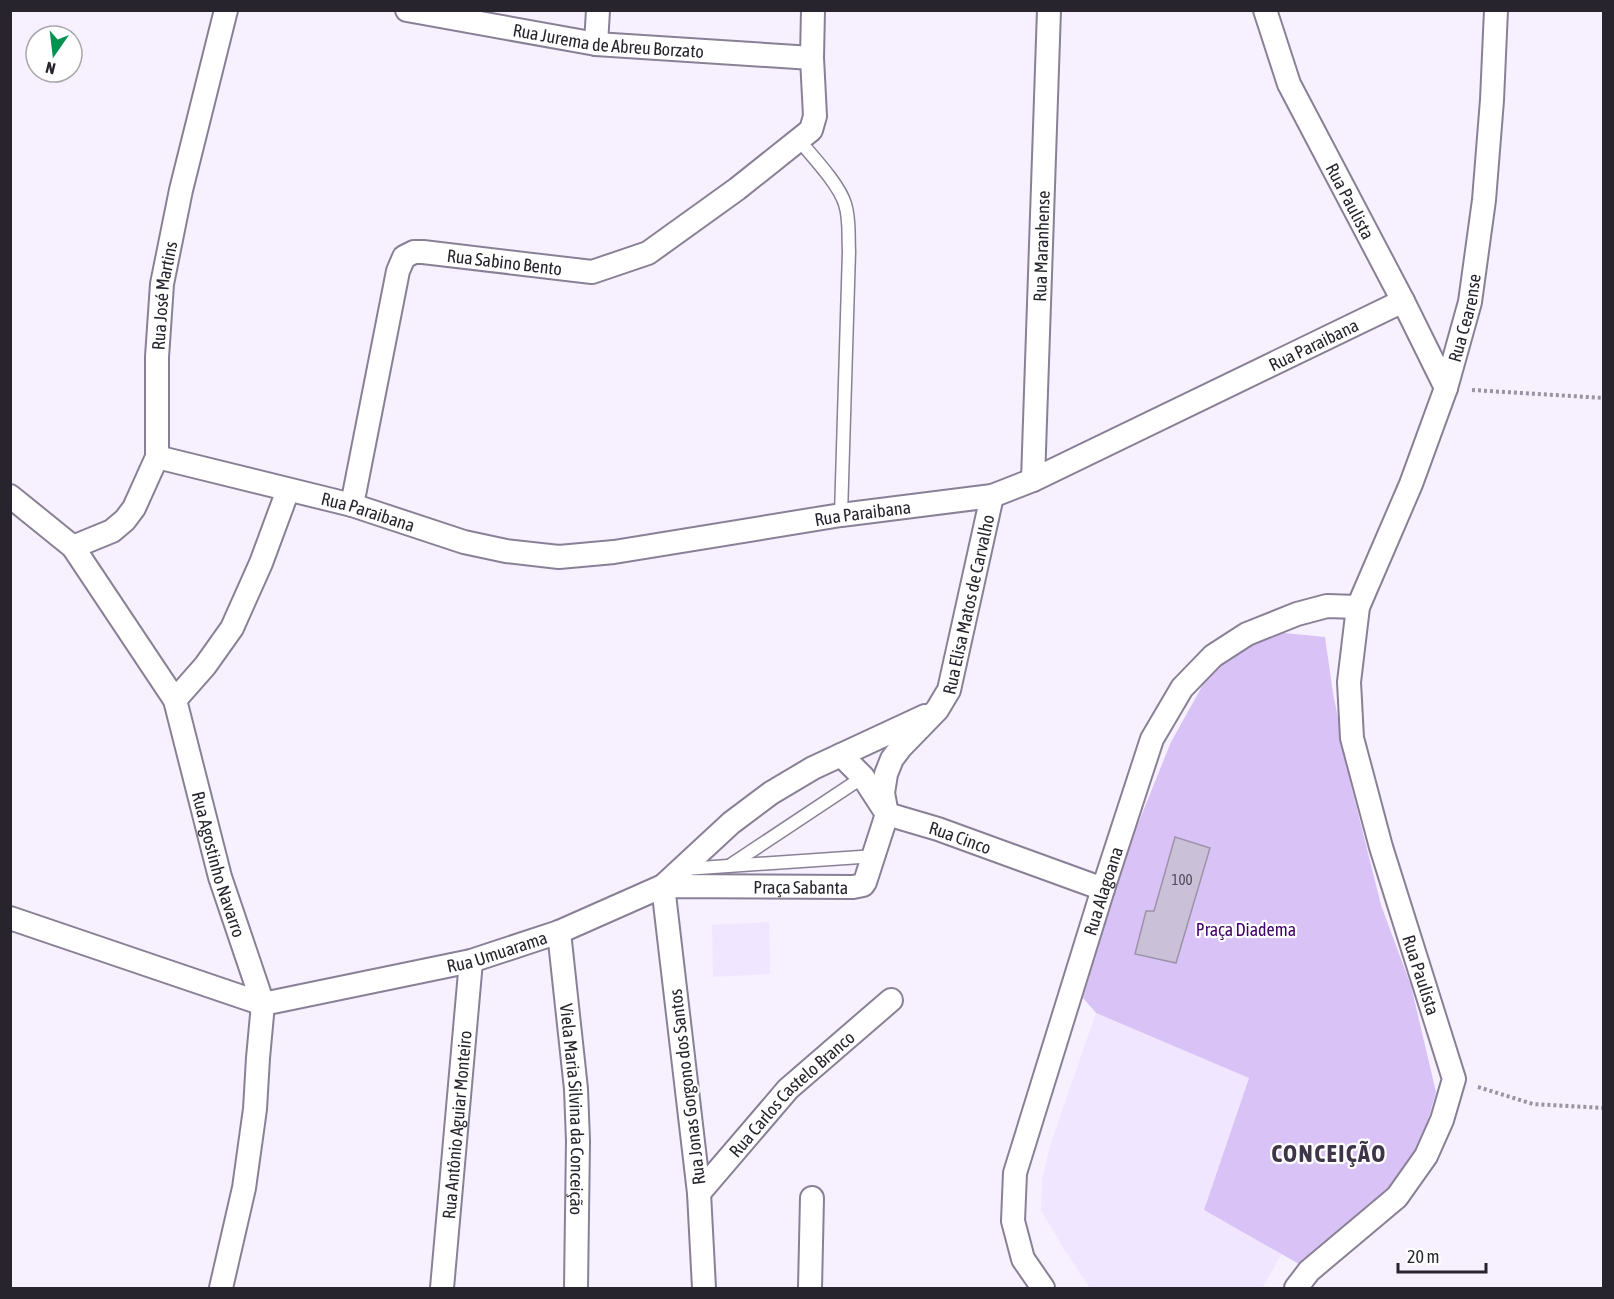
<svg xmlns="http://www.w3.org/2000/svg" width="1614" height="1299" viewBox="0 0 1614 1299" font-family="'Asap Condensed',sans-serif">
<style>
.built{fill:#f0e6ff}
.green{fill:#d9c3f6}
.building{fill:#cac0d8;stroke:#9d93aa;stroke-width:1.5}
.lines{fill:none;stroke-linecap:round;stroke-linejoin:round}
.service-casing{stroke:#898096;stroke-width:15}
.minor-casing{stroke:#898096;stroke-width:26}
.path{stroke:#9994a1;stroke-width:4;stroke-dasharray:3 3;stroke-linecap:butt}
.service{stroke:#fff;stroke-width:12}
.minor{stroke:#fff;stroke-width:22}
.labels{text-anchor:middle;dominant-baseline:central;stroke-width:4.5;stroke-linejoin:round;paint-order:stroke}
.number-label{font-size:15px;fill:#504b58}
.street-label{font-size:18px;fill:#28242d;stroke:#fff}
.park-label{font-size:18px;fill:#400069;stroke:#fff}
.district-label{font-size:24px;font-weight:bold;letter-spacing:1.5px;fill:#3e3549;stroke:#fff}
</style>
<rect width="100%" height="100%" fill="#f6f0ff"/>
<!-- built -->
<g class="built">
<path d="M769,922l1,52 -57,3 -1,-52z"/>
<path d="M1096,1013l153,65 -45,132 78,44 -20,34h-172l-26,-39 -23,-39 1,-30 8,-34z"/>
</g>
<!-- green -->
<path class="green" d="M1275,632l50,5 8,56 18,92 30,120 30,81 25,106 -17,59 -47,65 -66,52 -102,-58 45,-132 -153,-65 -13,-15 40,-137 48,-119 43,-77z"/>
<!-- building -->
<path class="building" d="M1175,837l35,11 -34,115 -41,-9 11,-43h8z"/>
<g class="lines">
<!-- service casing -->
<g class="service-casing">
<g id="service">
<path d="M798,139c14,17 41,45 47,65 5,15 3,31 4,47l-8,264"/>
<path d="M729,866l134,-89"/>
<path d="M685,869l190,-13"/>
</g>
</g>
<!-- minor casing -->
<g class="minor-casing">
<g id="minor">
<path id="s1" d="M407,10l189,34 216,14"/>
<path id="s2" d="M1265,10l24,74 114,217 43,87"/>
<path d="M596,44l2,-34"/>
<path id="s3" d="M157,457l195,48 112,37 42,9 53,6 55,-5 227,-37 151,-19 41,-16 370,-179"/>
<path id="s4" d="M1033,480l16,-470"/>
<path id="s5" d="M10,496l63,51 102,153 45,177 43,127 -5,54 -3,51 -11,79 -23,100"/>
<path id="s6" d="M352,505l46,-234 6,-14 10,-5h9l169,20 56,-19 89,-64 74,-59 4,-14 -3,-58 1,-48"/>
<path id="s7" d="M73,547l39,-16 13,-11 9,-12 23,-51v-100l5,-73 19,-94 45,-180"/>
<path d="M175,700l30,-34 27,-38 29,-65 27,-73"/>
<path id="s8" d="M841,755l22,22 24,37 51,15 165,60"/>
<path id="s9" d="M10,918l253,86 208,-43 88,-29 104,-46 68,-63 40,-30 42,-25 112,-52"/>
<path id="s10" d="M559,932l17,157 2,52 -2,147"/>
<path id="s11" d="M699,1193l89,-104 103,-89"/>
<path id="s12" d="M442,1288l29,-327"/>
<path id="s13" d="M704,1288l-5,-95 -36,-307 190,1 10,-2 2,-3 22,-68 -4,-21 3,-19 6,-15 9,-12 36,-37 12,-20 43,-194"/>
<path d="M810,1288l2,-90"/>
<path id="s14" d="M1043,1288l-20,-29 -10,-38 2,-48 88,-284 49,-150 30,-51 31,-32 34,-22 50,-20 30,-8 31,1"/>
<path id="s15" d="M1296,1288l13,-17 88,-74 29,-41 16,-36 12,-41 -73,-232 -29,-109 -3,-56 9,-75 53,-123 35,-96 24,-86 14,-102 8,-100 4,-90"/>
</g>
</g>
<!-- path -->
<g class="path">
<path d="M1472,390l132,8"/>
<path d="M1478,1087l55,17 71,4"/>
</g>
<!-- service -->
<use href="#service" class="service"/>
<!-- minor -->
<use href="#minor" class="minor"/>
</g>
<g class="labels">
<!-- number labels -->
<g class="number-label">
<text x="1182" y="879">100</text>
</g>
<!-- street labels -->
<g class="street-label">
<text stroke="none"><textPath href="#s1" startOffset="204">Rua Jurema de Abreu Borzato</textPath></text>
<text stroke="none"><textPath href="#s2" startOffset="210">Rua Paulista</textPath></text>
<text stroke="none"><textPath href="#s4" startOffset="234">Rua Maranhense</textPath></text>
<text stroke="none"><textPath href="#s6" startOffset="356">Rua Sabino Bento</textPath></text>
<text stroke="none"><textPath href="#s7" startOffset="292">Rua José Martins</textPath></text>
<text stroke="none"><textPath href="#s15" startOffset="1065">Rua Cearense</textPath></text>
<text stroke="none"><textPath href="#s3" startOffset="1208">Rua Paraibana</textPath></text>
<text stroke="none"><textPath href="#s3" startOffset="218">Rua Paraibana</textPath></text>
<text stroke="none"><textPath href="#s3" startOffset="722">Rua Paraibana</textPath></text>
<text stroke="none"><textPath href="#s13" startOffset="914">Rua Elisa Matos de Carvalho</textPath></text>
<text stroke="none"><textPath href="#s8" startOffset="152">Rua Cinco</textPath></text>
<text stroke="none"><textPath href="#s5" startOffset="435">Rua Agostinho Navarro</textPath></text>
<text stroke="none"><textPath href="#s13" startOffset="542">Praça Sabanta</textPath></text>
<text stroke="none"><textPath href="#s14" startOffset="418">Rua Alagoana</textPath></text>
<text stroke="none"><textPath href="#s9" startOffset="507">Rua Umuarama</textPath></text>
<text transform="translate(1421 975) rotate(72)">Rua Paulista</text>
<text transform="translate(687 1087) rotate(-97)">Rua Jonas Gorgono dos Santos</text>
<text stroke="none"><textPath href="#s11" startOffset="136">Rua Carlos Castelo Branco</textPath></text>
<text stroke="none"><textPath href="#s10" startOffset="178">Viela Maria Silvina da Conceição</textPath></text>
<text stroke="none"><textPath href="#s12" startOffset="164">Rua Antônio Aguiar Monteiro</textPath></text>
</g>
<!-- park labels -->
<g class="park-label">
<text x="1246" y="929">Praça Diadema</text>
</g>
<!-- district labels -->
<g class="district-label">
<text x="1329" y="1153">CONCEIÇÃO</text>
</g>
</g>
<!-- border -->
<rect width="1614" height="1299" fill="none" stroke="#28242d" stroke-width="24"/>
<!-- north arrow -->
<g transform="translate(54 54) rotate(194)"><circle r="28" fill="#ffffff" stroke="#a9a7ab" stroke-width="1.5"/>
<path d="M0-4.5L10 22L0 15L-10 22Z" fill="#039252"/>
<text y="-9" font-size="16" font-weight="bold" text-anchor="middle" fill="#28242d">N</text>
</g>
<!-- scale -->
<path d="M1398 1263v9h88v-9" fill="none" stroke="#28242d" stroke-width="3"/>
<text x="1407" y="1263" font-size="18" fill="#28242d" stroke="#ffffff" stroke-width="4.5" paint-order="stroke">20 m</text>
</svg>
